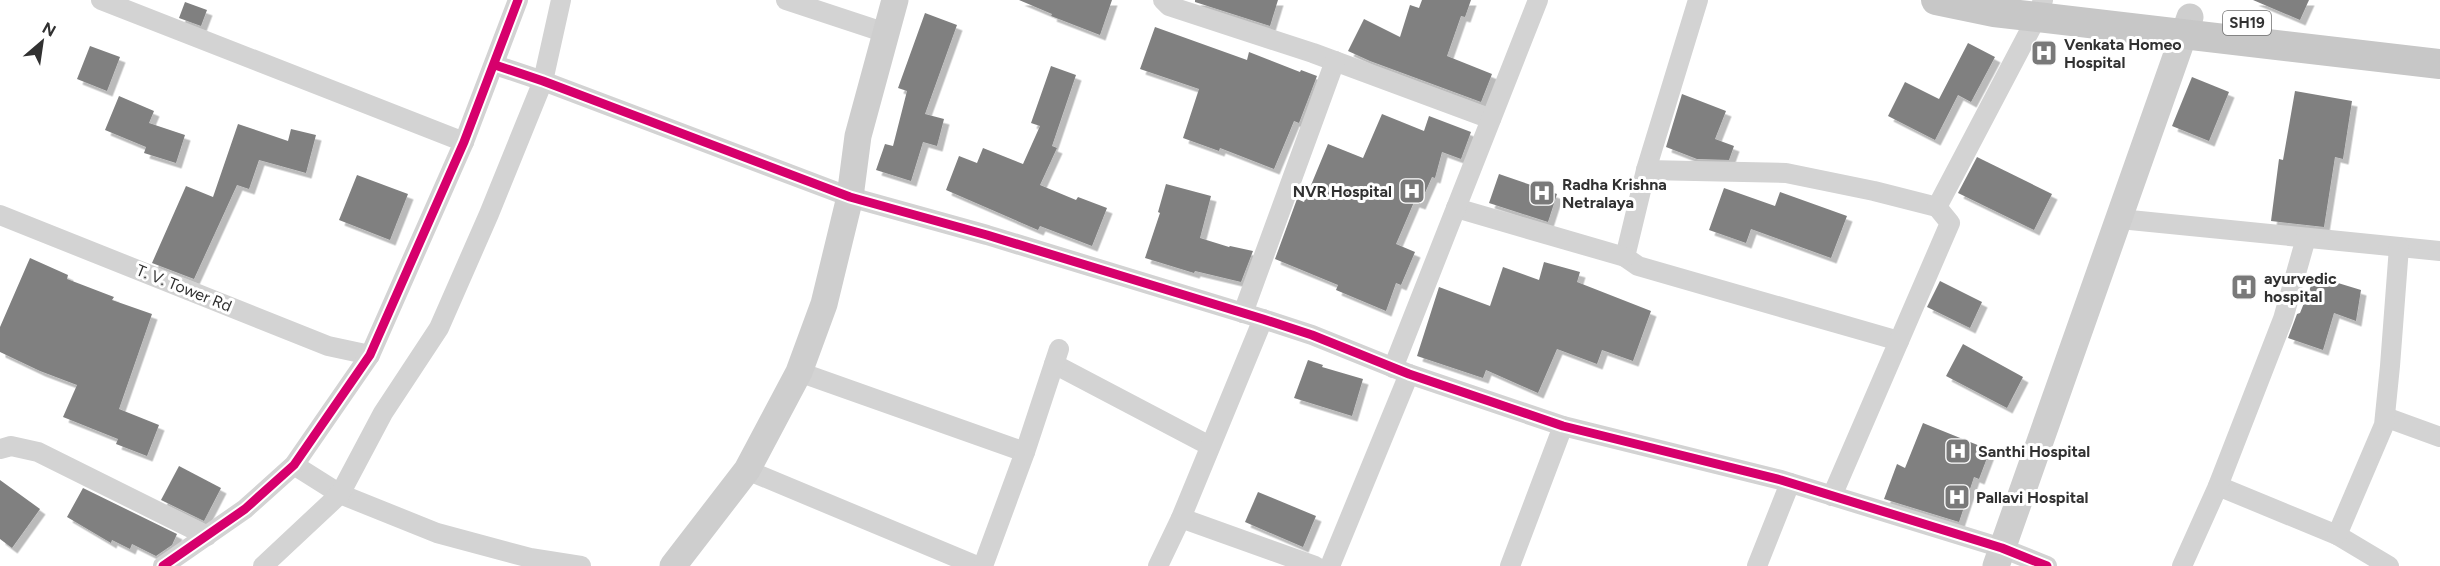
<svg xmlns="http://www.w3.org/2000/svg" width="2440" height="566" viewBox="0 0 2440 566" font-family="Figtree,sans-serif">
<style>
.building{fill:#808080;filter:url(#shadow)}
.lines{fill:none;stroke-linecap:round;stroke-linejoin:round}
.street{stroke:#d3d3d3;stroke-width:20}
.secondary{stroke:#cecece;stroke-width:27}
.primary{stroke:#c7c7c7;stroke-width:30}
.cycleway-casing{stroke:#fff;stroke-width:13}
.cycleway{stroke:#d6006c;stroke-width:9}
.labels{text-anchor:middle;dominant-baseline:central;stroke-width:6;stroke-linejoin:round;paint-order:stroke}
.shield{fill:#fff;stroke:#6f6f6f;stroke-width:1.5}
.shield-label{font-size:15px;font-weight:bold;fill:#313131}
.poi-label{font-size:16px;font-weight:bold;fill:#313131;stroke:#fff;text-anchor:start}
.street-label{font-size:16px;fill:#313131;stroke:#fff}
</style>
<defs>
<filter id="shadow"><feDropShadow dx="5.5" dy="5.5" stdDeviation="0" flood-color="#0004"/></filter>
</defs>
<rect width="100%" height="100%" fill="#fff"/>
<!-- building -->
<g class="building">
<path d="M1019,0h93l-12,35 -49,-19 1,-2z"/>
<path d="M1195,0h83l-8,26 -75,-24z"/>
<path d="M1422,0h49l-6,17 -4,-1 -14,40 45,18 -11,28 -111,-41 -22,-10 16,-32 36,18 10,-32 9,3z"/>
<path d="M2253,0h56l-9,20z"/>
<path d="M185,2l22,8 -6,16 -22,-8z"/>
<path d="M925,13l32,12 -32,89 19,5 -7,27 -14,-4 -12,39 -35,-11 9,-26 8,2 14,-55 -9,-3z"/>
<path d="M1155,27l92,33 2,-8 51,20 1,-2 16,6 -18,47 -5,-2 -20,48 -54,-21 -1,3 -36,-13 16,-49 -59,-20z"/>
<path d="M1968,43l27,14 -24,45 -13,-7 -23,45 -47,-24 17,-34 34,17z"/>
<path d="M90,46l30,11 -13,34 -30,-12z"/>
<path d="M1051,66l25,9 -24,71 5,2 -17,37 36,15 2,-3 29,11 -15,38 -52,-20 -2,4 -92,-40 13,-34 18,7 6,-15 40,16 17,-38 -9,-3z"/>
<path d="M2192,77l37,15 -20,49 -37,-15z"/>
<path d="M2295,91l57,10 -9,58 -8,-2 -11,70 -53,-6 8,-62 4,1z"/>
<path d="M1682,94l44,17 -11,28 19,7 -5,14 -32,-1 -31,-12z"/>
<path d="M119,96l35,15 -5,12 36,12 -9,28 -32,-10 2,-6 -41,-17z"/>
<path d="M1382,114l42,17 5,-15 42,16 -10,27 -19,-7 -7,26 -3,-1 -12,27 -6,-2 -18,42 19,8 -14,33 -5,-2 -10,28 -50,-21 2,-5 -63,-26 22,-60 7,3 24,-58 35,14z"/>
<path d="M238,124l50,17 3,-12 25,6 -10,38 -47,-13 -10,29 -12,-4 -43,94 -42,-16 34,-77 27,11z"/>
<path d="M1977,157l75,37 -18,36 -76,-37z"/>
<path d="M1499,174l58,20 -9,28 -59,-19z"/>
<path d="M357,175l51,19 -18,46 -51,-20z"/>
<path d="M1166,184l45,12 -11,42 29,9 1,-1 23,5 -12,31 -46,-11 -1,2 -49,-15 15,-45 -2,-1z"/>
<path d="M1724,188l51,18 5,-14 67,24 -16,42 -80,-29 -5,14 -37,-13z"/>
<path d="M30,258l38,17 -1,4 47,18 -2,3 40,14 -33,95 40,16 -12,31 -31,-12 2,-5 -55,-22 14,-32 -37,-14 -40,-19v-25z"/>
<path d="M1544,262l36,10 -3,10 74,29 -18,50 -31,-11 -5,14 -40,-15 -19,44 -52,-23 -3,8 -66,-22 22,-69 51,19 13,-39 36,13z"/>
<path d="M2315,276l46,14 -5,31 -22,-8 -11,37 -35,-12 9,-24 3,-1z"/>
<path d="M1940,281l42,21 -12,26 -43,-21z"/>
<path d="M1963,344l60,33 -16,31 -61,-32z"/>
<path d="M1308,360l15,5 -1,2 41,12 -11,37 -58,-18z"/>
<path d="M1923,423l67,27 -11,29 -5,-2 -15,45 -75,-23 13,-35 8,4z"/>
<path d="M179,466l42,22 -17,33 -43,-21z"/>
<path d="M0,480l40,29 -28,39 -12,-9z"/>
<path d="M83,488l94,46 -5,11 -16,11 -24,-12 -2,5 -18,-9 -1,3 -44,-26z"/>
<path d="M1258,492l58,24 -13,31 -58,-25z"/>
</g>
<g class="lines">
<!-- street -->
<g class="street">
<path d="M101,0l363,142"/>
<path d="M786,0l100,33"/>
<path d="M1163,0l6,6 144,47 178,66"/>
<path d="M1698,0l-52,170 -21,87 13,9 261,75"/>
<path d="M495,65l48,16 307,116 137,38 276,84 49,16 97,39 154,52 218,54 221,68 45,18"/>
<path d="M1646,170l140,3 88,18 63,16"/>
<path d="M1456,208l169,49"/>
<path d="M0,215l328,131 42,9"/>
<path d="M2120,219l320,32"/>
<path d="M1243,313l92,-252"/>
<path d="M1054,364l156,82"/>
<path d="M1393,368l145,-368"/>
<path d="M799,372l226,80"/>
<path d="M2385,417l55,20"/>
<path d="M0,449l11,-3 27,6 169,84"/>
<path d="M294,465l46,29 97,39 93,25 51,8"/>
<path d="M747,470l230,96"/>
<path d="M2218,486l119,49 52,31"/>
<path d="M1832,496l118,-273 -13,-16 100,-190 6,-17"/>
<path d="M1181,518l134,48"/>
<path d="M2337,535l47,-110 6,-59 9,-119"/>
<path d="M163,566l82,-57 49,-44 76,-110 94,-213 54,-142"/>
<path d="M263,566l77,-72 43,-81 56,-85 50,-114 54,-133 18,-81"/>
<path d="M983,566l42,-114 34,-103"/>
<path d="M1158,566l23,-48 82,-199"/>
<path d="M1330,566l79,-192"/>
<path d="M1510,566l53,-140"/>
<path d="M1757,566l33,-83"/>
<path d="M2182,566l36,-80 65,-167 23,-81"/>
</g>
<!-- secondary -->
<g class="secondary">
<path d="M673,566l74,-96 52,-98 25,-68 26,-107 8,-61 37,-136"/>
<path d="M1996,566l194,-549"/>
</g>
<!-- primary -->
<path class="primary" d="M1936,0l58,12 446,52"/>
<!-- cycleway casing -->
<g class="cycleway-casing">
<g id="cycleway">
<path d="M495,65l48,16 307,116 137,38 276,84 49,16 97,39 154,52 218,54 221,68 45,18"/>
<path d="M163,566l82,-57 49,-44 76,-110 94,-213 54,-142"/>
</g>
</g>
<!-- cycleway -->
<use href="#cycleway" class="cycleway"/>
</g>
<!-- icons -->
<defs>
<g id="hospital-square" transform="scale(1.35)"><rect x="-9" y="-9" width="18" height="18" rx="4" fill="#797979" stroke="#fff"/><path d="M-5-5h3v3.5h4V-5h3V5h-3V1.5h-4V5h-3Z" fill="#fff"/></g>
</defs>
<g fill-rule="evenodd">
<use href="#hospital-square" x="2044" y="53"/>
<use href="#hospital-square" x="1412" y="191"/>
<use href="#hospital-square" x="1542" y="193"/>
<use href="#hospital-square" x="2244" y="287"/>
<use href="#hospital-square" x="1958" y="451"/>
<use href="#hospital-square" x="1957" y="497"/>
</g>
<g class="labels">
<!-- shield labels -->
<rect class="shield" x="2223" y="11" width="48" height="24" rx="4.5"/>
<g class="shield-label">
<text x="2247" y="23">SH19</text>
</g>
<!-- poi labels -->
<g class="poi-label">
<text x="2064" y="44">Venkata Homeo<tspan x="2064" dy="18">Hospital</tspan></text>
<text x="1562" y="184">Radha Krishna<tspan x="1562" dy="18">Netralaya</tspan></text>
<text x="1392" y="191" text-anchor="end">NVR Hospital</text>
<text x="2264" y="278">ayurvedic<tspan x="2264" dy="18">hospital</tspan></text>
<text x="1978" y="451">Santhi Hospital</text>
<text x="1976" y="497">Pallavi Hospital</text>
</g>
<!-- street labels -->
<g class="street-label">
<text transform="translate(184 288) rotate(22)">T. V. Tower Rd</text>
</g>
</g>
<!-- north arrow -->
<g transform="translate(42 42) rotate(29)" stroke="#ffffff" stroke-width="4.5" paint-order="stroke">
<path d="M0-4.5L10 22L0 15L-10 22Z" fill="#313131"/>
<text y="-9" font-size="16" font-weight="bold" text-anchor="middle" fill="#313131">N</text>
</g>
</svg>
